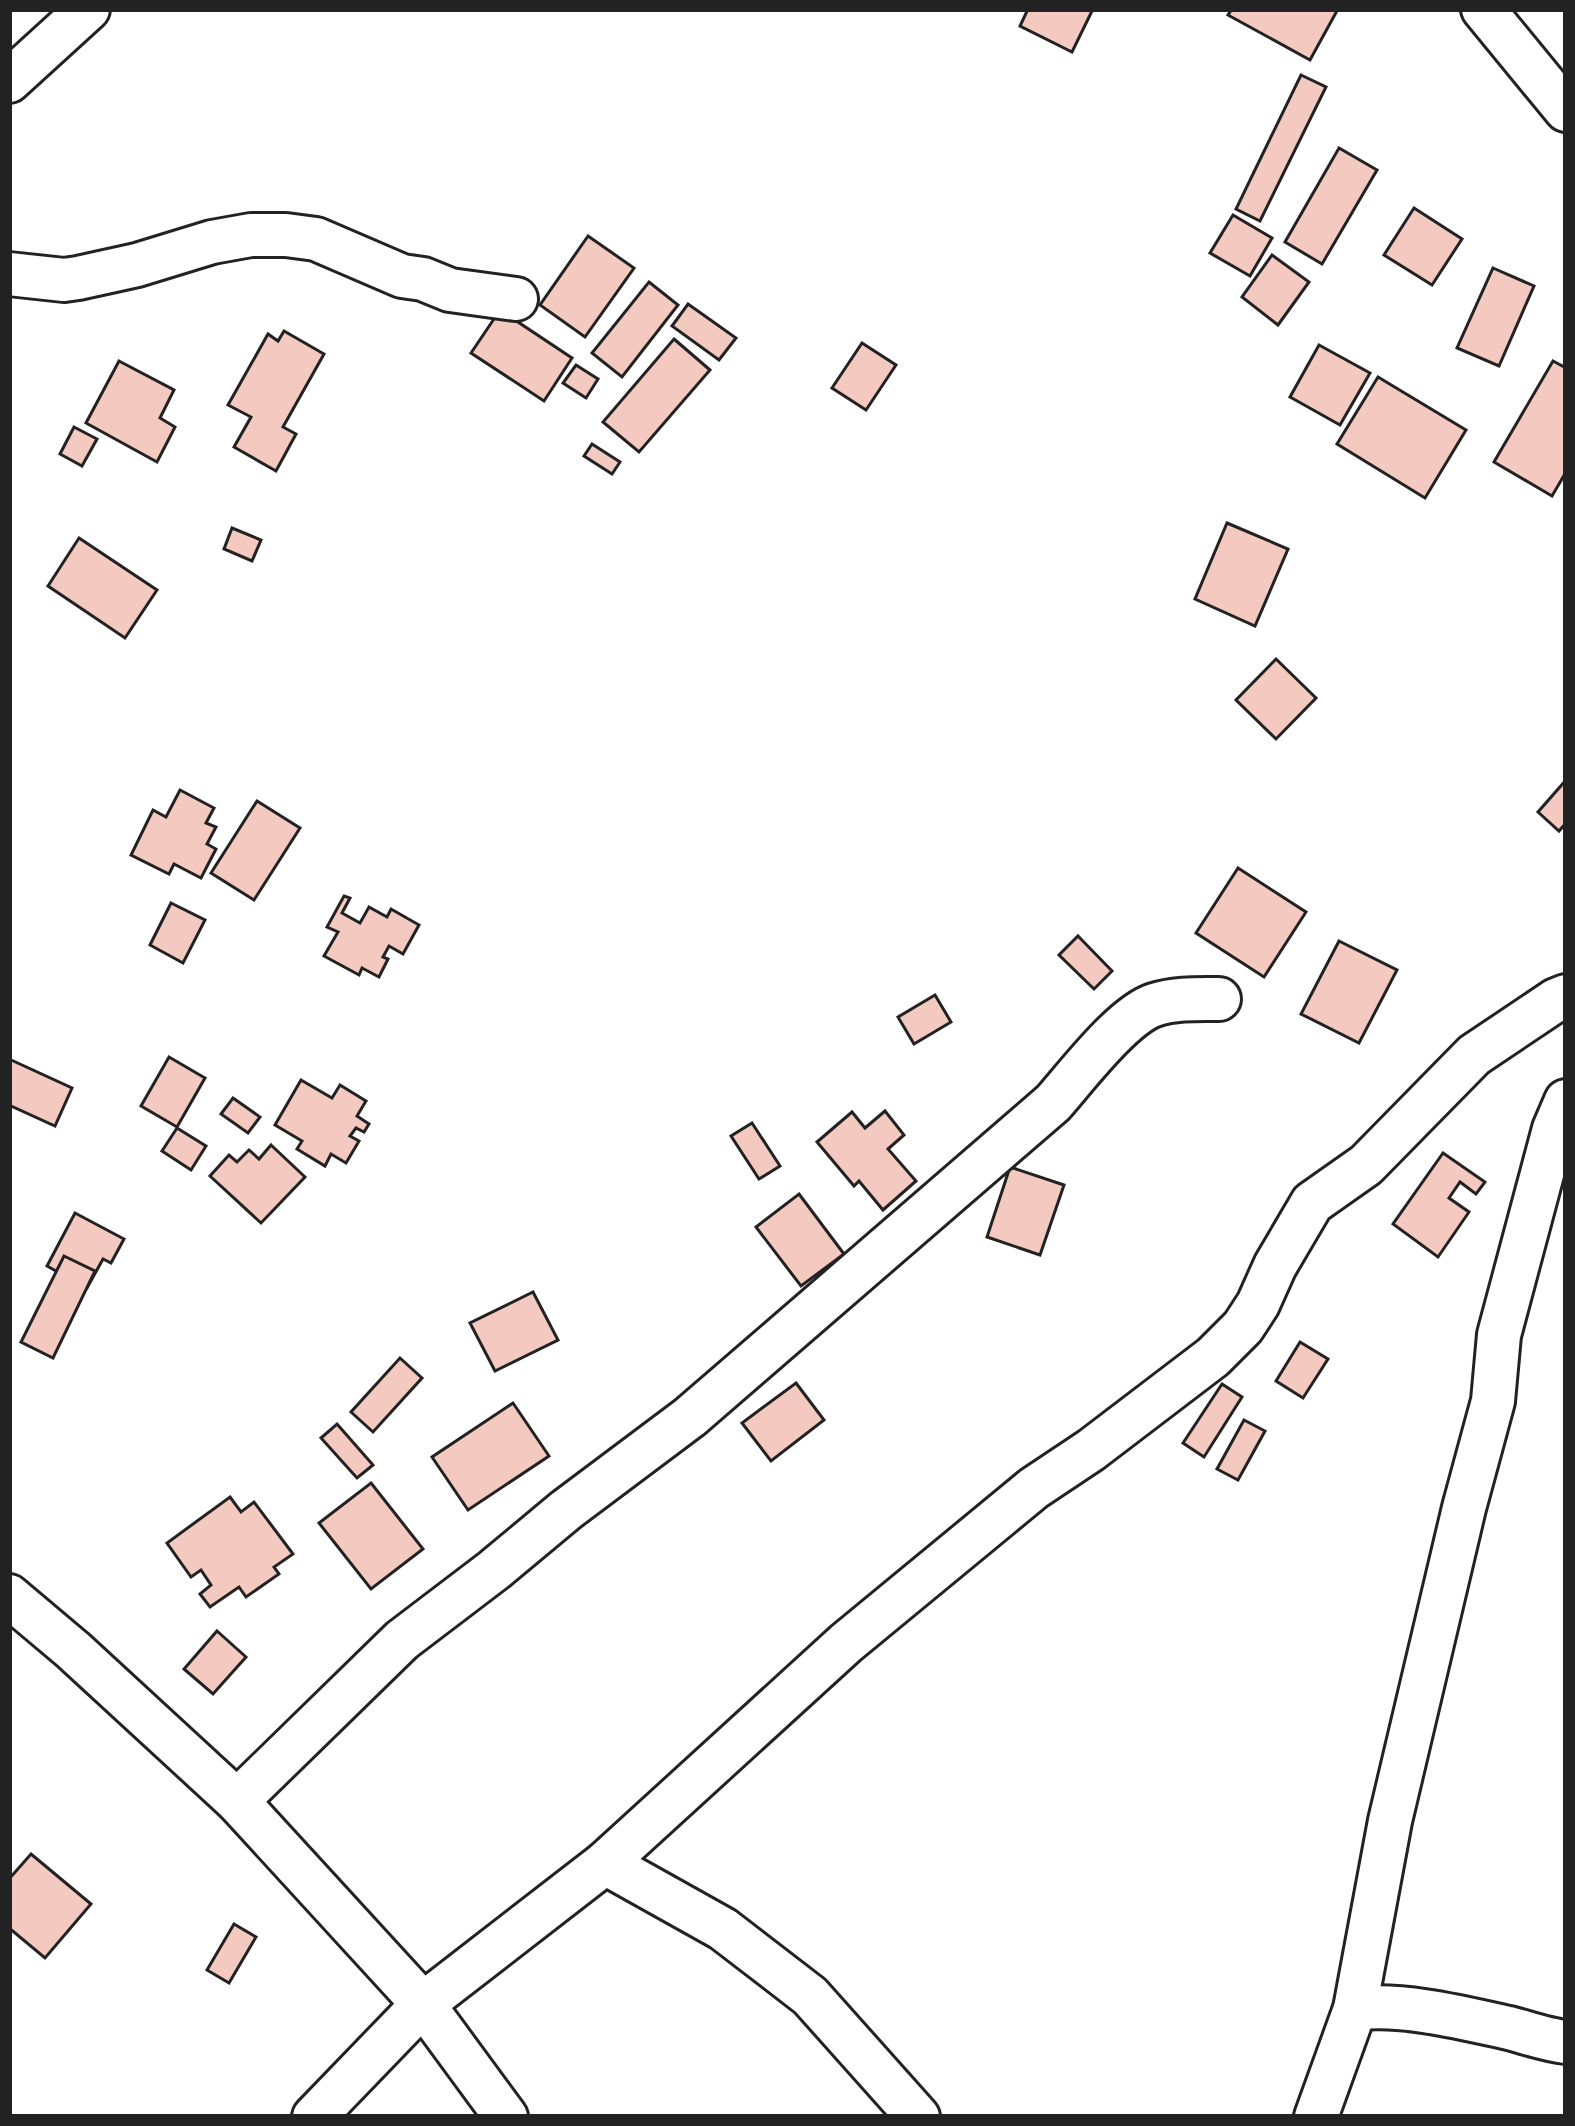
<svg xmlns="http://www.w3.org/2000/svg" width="1575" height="2126" viewBox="0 0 1575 2126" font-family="'Source Sans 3',sans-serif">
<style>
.building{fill:#f3c9c0;stroke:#222;stroke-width:3}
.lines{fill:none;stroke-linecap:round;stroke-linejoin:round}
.minor-casing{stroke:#222;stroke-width:48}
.minor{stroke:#fff;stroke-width:42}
</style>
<rect width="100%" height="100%" fill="#fff"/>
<!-- building -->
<g class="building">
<path d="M1028,9h65l-21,43 -52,-26z"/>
<path d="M1232,9h106l-28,51 -82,-45z"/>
<path d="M1301,75l25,12 -66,134 -24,-12z"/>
<path d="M1339,148l38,22 -55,94 -37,-22z"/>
<path d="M1414,208l48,31 -30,46 -48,-30z"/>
<path d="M1233,215l39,23 -22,38 -40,-23z"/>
<path d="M588,236l46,32 -49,69 -45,-32z"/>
<path d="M1272,255l37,27 -31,43 -36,-28z"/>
<path d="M1493,268l41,18 -35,80 -42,-18z"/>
<path d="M649,282l29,23 -56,72 -30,-24z"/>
<path d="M688,304l48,34 -17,22 -47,-34z"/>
<path d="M500,310l72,48 -28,43 -73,-48z"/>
<path d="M284,331l40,23 -41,73 13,7 -20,37 -42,-24 17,-30 -23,-12 40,-71 10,7z"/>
<path d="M674,339l36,31 -71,82 -36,-30z"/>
<path d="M862,343l34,22 -30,45 -34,-22z"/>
<path d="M1319,345l51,28 -30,52 -50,-28z"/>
<path d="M119,361l55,29 -14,28 15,9 -18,35 -71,-39z"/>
<path d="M1553,361l13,7v104l-14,24 -58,-34z"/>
<path d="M576,365l22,14 -12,19 -23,-15z"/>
<path d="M1378,377l88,53 -41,68 -88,-54z"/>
<path d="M74,427l23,12 -15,27 -22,-12z"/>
<path d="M592,444l28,18 -8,12 -28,-18z"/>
<path d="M1227,523l61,26 -33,77 -60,-27z"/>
<path d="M232,528l29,12 -9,21 -28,-12z"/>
<path d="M79,538l78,52 -32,48 -77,-52z"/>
<path d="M1276,659l40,39 -40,41 -40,-39z"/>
<path d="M1566,780v43l-7,8 -21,-19z"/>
<path d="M180,790l34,18 -8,15 10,4 -9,17 9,5 -15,29 -27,-14 -5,10 -38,-19 22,-45 13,7z"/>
<path d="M257,801l43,27 -46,72 -43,-27z"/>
<path d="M1238,868l68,44 -42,65 -68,-44z"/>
<path d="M344,896l6,2 -8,15 18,10 9,-16 18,10 4,-8 28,16 -16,29 -14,-8 -6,11 5,2 -9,18 -17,-9 -3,7 -35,-19 14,-24 -11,-5z"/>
<path d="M171,903l34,17 -22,43 -33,-18z"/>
<path d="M1078,936l34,35 -18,18 -35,-34z"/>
<path d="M1339,941l58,29 -38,73 -58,-29z"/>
<path d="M935,995l16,27 -37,22 -16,-27z"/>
<path d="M169,1057l36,21 -28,49 -36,-21z"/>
<path d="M9,1059l63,29 -17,38 -46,-21z"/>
<path d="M301,1080l31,18 8,-13 26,16 -9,15 12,8 -5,8 -8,-4 -6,8 9,5 -13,22 -15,-9 -6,12 -28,-17 5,-8 -27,-16z"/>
<path d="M233,1098l27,19 -12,16 -27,-19z"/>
<path d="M885,1111l19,24 -16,14 28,32 -33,29 -24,-29 -5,5 -37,-44 35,-30 13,16z"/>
<path d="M752,1123l28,43 -21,13 -28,-43z"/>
<path d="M177,1128l29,18 -15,24 -29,-19z"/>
<path d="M271,1145l34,32 -44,46 -51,-47 19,-21 8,7 12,-12 10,9z"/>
<path d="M1443,1153l42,29 -9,12 -16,-12 -11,16 20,14 -31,45 -45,-33z"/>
<path d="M1010,1167l54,18 -24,70 -53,-18z"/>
<path d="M799,1194l45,60 -43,32 -45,-59z"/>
<path d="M75,1213l49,26 -13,24 -8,-4 -16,29 -40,-22z"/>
<path d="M64,1256l31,15 -42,87 -32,-16z"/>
<path d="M533,1292l25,48 -63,31 -25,-48z"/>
<path d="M1300,1342l28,17 -25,39 -27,-17z"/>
<path d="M400,1358l22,20 -49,54 -22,-20z"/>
<path d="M796,1383l28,37 -53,41 -29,-38z"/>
<path d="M1222,1384l20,13 -38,60 -21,-14z"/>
<path d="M513,1403l36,53 -81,54 -36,-53z"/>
<path d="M1244,1420l21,11 -27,49 -21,-11z"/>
<path d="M337,1424l36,41 -16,13 -36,-40z"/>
<path d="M371,1483l52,66 -52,40 -52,-66z"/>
<path d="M230,1497l11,15 13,-10 39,52 -19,13 5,7 -33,23 -7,-10 -29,20 -10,-13 11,-9 -10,-15 -10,7 -24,-34z"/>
<path d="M217,1631l29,26 -33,37 -29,-25z"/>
<path d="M31,1854l60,50 -46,54 -36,-30v-49z"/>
<path d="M234,1924l22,13 -27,46 -22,-13z"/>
</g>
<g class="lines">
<!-- minor casing -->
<g class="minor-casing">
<g id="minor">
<path d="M1483,9l83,101"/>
<path d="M9,81l79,-72"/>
<path d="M9,274l55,6 14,-2 59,-13 75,-23 39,-7h35l30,4 86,37 21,3 27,11 66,9"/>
<path d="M9,1596l64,54 164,151 186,203 83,113"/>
<path d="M237,1801l165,-161 92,-70 72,-60 124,-93 363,-314c23,-26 69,-87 101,-98 21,-7 44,-6 65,-6"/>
<path d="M605,1863l118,66 87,67 108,121"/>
<path d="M1355,2009c44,-7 109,9 154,19 19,5 38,12 57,14"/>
<path d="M314,2117l109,-113 182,-141 241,-220 188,-155 57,-38 122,-93 30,-30 15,-23 17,-38 37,-63 54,-38 108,-110 82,-55 10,-4"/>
<path d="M1316,2117l39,-108 35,-188 74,-313 29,-107 6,-66 55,-206 12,-28"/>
</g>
</g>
<!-- minor -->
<use href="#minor" class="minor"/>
</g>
<!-- border -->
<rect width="1575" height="2126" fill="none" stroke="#222222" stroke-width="24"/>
</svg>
